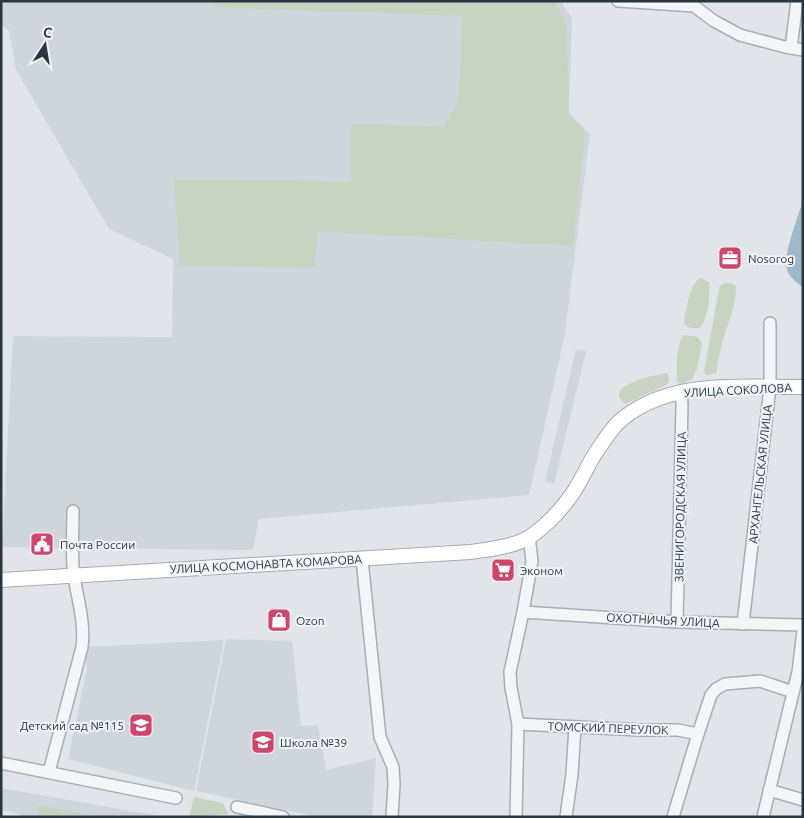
<svg xmlns="http://www.w3.org/2000/svg" width="804" height="818" viewBox="0 0 804 818" font-family="Ubuntu,sans-serif">
<style>
.built{fill:#cfd5db}
.green{fill:#c8d3c2}
.water{fill:#9cb8c9}
.lines{fill:none;stroke-linecap:round;stroke-linejoin:round}
.minor-casing{stroke:#a6adb3;stroke-width:14}
.major-casing{stroke:#a0abb5;stroke-width:16}
.minor{stroke:#f3f5f8;stroke-width:11}
.major{stroke:#fff;stroke-width:14}
.labels{text-anchor:middle;dominant-baseline:central;stroke-width:4;stroke-linejoin:round;paint-order:stroke}
.poi-label{font-size:12px;fill:#293541;stroke:#f0f4f7;text-anchor:start}
.street-label{font-size:12px;fill:#293541;stroke:#f0f4f7}
</style>
<rect width="100%" height="100%" fill="#e1e5e9"/>
<!-- built -->
<g class="built">
<path d="M1,1h560l11,18 -3,94 21,21 -25,199 -36,162 -270,24 -6,31 -251,-3 11,-211 159,1 1,-78 -64,-30 -93,-159 -7,-39 -8,-6z"/>
<path d="M576,349l10,2 -32,133 -9,-2z"/>
<path d="M226,639l66,2 9,85 17,-1 8,45 50,-12 -4,59h-54l-122,-26z"/>
<path d="M224,640l-30,151 -126,-32 19,-91 -3,-21z"/>
<path d="M1,788l164,29h-73l-53,-12v10l12,2h-26l-11,-5 -13,-2z"/>
</g>
<!-- green -->
<g class="green">
<path d="M216,1h339v3l11,18 3,93 16,16 -12,115 -256,-15 -2,36 -135,-1 -6,-87 177,3v-58l93,3 15,-27 3,-84 -247,-9z"/>
<path d="M700,278l9,4c1,15 0,34 -9,46h-9l-5,-2 -2,-3c3,-14 4,-37 16,-45z"/>
<path d="M724,283h6l6,3c0,19 -7,34 -12,51 -4,12 -6,24 -8,36l-9,3 -3,-4 14,-78 2,-8z"/>
<path d="M684,335l14,2 4,7 -5,25 -5,10 -11,5 -4,-2c0,-14 -2,-36 7,-47z"/>
<path d="M667,373l2,5 -1,6 -43,20 -6,-7 1,-7c13,-11 31,-14 47,-17z"/>
<path d="M194,797l29,6 5,11 -39,3z"/>
<path d="M39,805l49,10 4,2h-41l-12,-2 -3,-7z"/>
</g>
<!-- water -->
<path class="water" d="M803,201v86c-6,-4 -14,-10 -16,-18 -4,-14 11,-53 16,-68z"/>
<g class="lines">
<!-- minor casing -->
<g class="minor-casing">
<g id="minor">
<path d="M618,1l76,5 20,15 26,14 45,12 18,3"/>
<path d="M791,48l6,-47"/>
<path d="M362,559l18,178 13,30 1,17 -2,33"/>
<path d="M523,612l154,10 126,3"/>
<path d="M677,622l5,-217 -1,-14"/>
<path d="M743,624l27,-237v-64"/>
<path d="M518,724l122,6h38l20,4"/>
<path d="M1,763l175,35"/>
<path d="M49,772l33,-125c3,-25 -4,-46 -8,-70 -3,-21 -1,-45 -1,-66"/>
<path d="M769,790l34,10"/>
<path d="M237,807l46,10"/>
<path d="M516,817l2,-93 -7,-36 -1,-16 13,-60 9,-51 -3,-24"/>
<path d="M566,817l6,-43 3,-47"/>
<path d="M673,817l25,-83 13,-39 5,-6 9,-5 35,-3 33,11"/>
<path d="M763,817l35,-145 5,-41"/>
</g>
</g>
<!-- major casing -->
<g class="major-casing">
<path id="major" d="M1,580l470,-28c19,-3 42,-5 59,-15 14,-10 30,-26 40,-40 10,-13 16,-29 25,-43 9,-13 18,-29 31,-38 49,-37 119,-29 177,-29"/>
</g>
<!-- minor -->
<use href="#minor" class="minor"/>
<!-- major -->
<use href="#major" class="major"/>
</g>
<!-- icons -->
<defs>
<g id="office-square" transform="scale(1.25)"><rect x="-9" y="-9" width="18" height="18" rx="4" fill="#cd466c" stroke="#f0f4f7"/><path d="M-6-3h4V-5.5h4V-3h4V5H-6ZM-1-4.5V-3h2v-1.5ZM-6 0V1H6V0Z" fill="#fff"/></g>
<g id="civic-square" transform="scale(1.25)"><rect x="-9" y="-9" width="18" height="18" rx="4" fill="#cd466c" stroke="#f0f4f7"/><path d="M-.6-6.5H3V-4.5H.6V-3L4-1V1h2V6H-6V1h2V-1L-.6-3ZM-1.2 2.5V6h2.4V2.5Z" fill="#fff"/></g>
<g id="supermarket-square" transform="scale(1.25)"><rect x="-9" y="-9" width="18" height="18" rx="4" fill="#cd466c" stroke="#f0f4f7"/><path d="M-6-5.5h2.5l.6 2H6L4.5 2H-2.5L-4.4-4H-6ZM-1.5 3.2a1.3 1.3 0 1 0 .1 0ZM3 3.2a1.3 1.3 0 1 0 .1 0Z" fill="#fff"/></g>
<g id="shop-square" transform="scale(1.25)"><rect x="-9" y="-9" width="18" height="18" rx="4" fill="#cd466c" stroke="#f0f4f7"/><path d="M-5-2.5h2.3a2.7 3.5 0 0 1 5.4 0H5L5.5 6h-11ZM-1.5-2.5h3a1.5 2.3 0 0 0-3 0Z" fill="#fff"/></g>
<g id="school-square" transform="scale(1.25)"><rect x="-9" y="-9" width="18" height="18" rx="4" fill="#cd466c" stroke="#f0f4f7"/><path d="M0-5L7-2L0 1L-7-2ZM-4 1L0 2.5L4 1V4Q0 6-4 4Z" fill="#fff"/></g>
</defs>
<g fill-rule="evenodd">
<use href="#office-square" x="730" y="258"/>
<use href="#civic-square" x="42" y="544"/>
<use href="#supermarket-square" x="503" y="570"/>
<use href="#shop-square" x="279" y="620"/>
<use href="#school-square" x="141" y="725"/>
<use href="#school-square" x="263" y="742"/>
</g>
<g class="labels">
<!-- poi labels -->
<g class="poi-label">
<text x="748" y="258">Nosorog</text>
<text x="60" y="544">Почта России</text>
<text x="520" y="570">Эконом</text>
<text x="296" y="620">Ozon</text>
<text x="124" y="725" text-anchor="end">Детский сад №115</text>
<text x="280" y="742">Школа №39</text>
</g>
<!-- street labels -->
<g class="street-label">
<text transform="translate(738 390) rotate(-3)">УЛИЦА СОКОЛОВА</text>
<text transform="translate(760 474) rotate(-84)">АРХАНГЕЛЬСКАЯ УЛИЦА</text>
<text transform="translate(680 507) rotate(-89)">ЗВЕНИГОРОДСКАЯ УЛИЦА</text>
<text transform="translate(266 564) rotate(-3)">УЛИЦА КОСМОНАВТА КОМАРОВА</text>
<text transform="translate(663 620) rotate(3)">ОХОТНИЧЬЯ УЛИЦА</text>
<text transform="translate(608 728) rotate(2)">ТОМСКИЙ ПЕРЕУЛОК</text>
</g>
</g>
<!-- border -->
<rect width="804" height="818" fill="none" stroke="#293541" stroke-width="5"/>
<!-- north arrow -->
<g transform="translate(45 45) rotate(12)" stroke="#f0f4f7" stroke-width="4" paint-order="stroke">
<path d="M0-4L9 19L0 12L-9 19Z" fill="#293541"/>
<text y="-8" font-size="14" font-weight="bold" text-anchor="middle" fill="#293541">С</text>
</g>
</svg>
